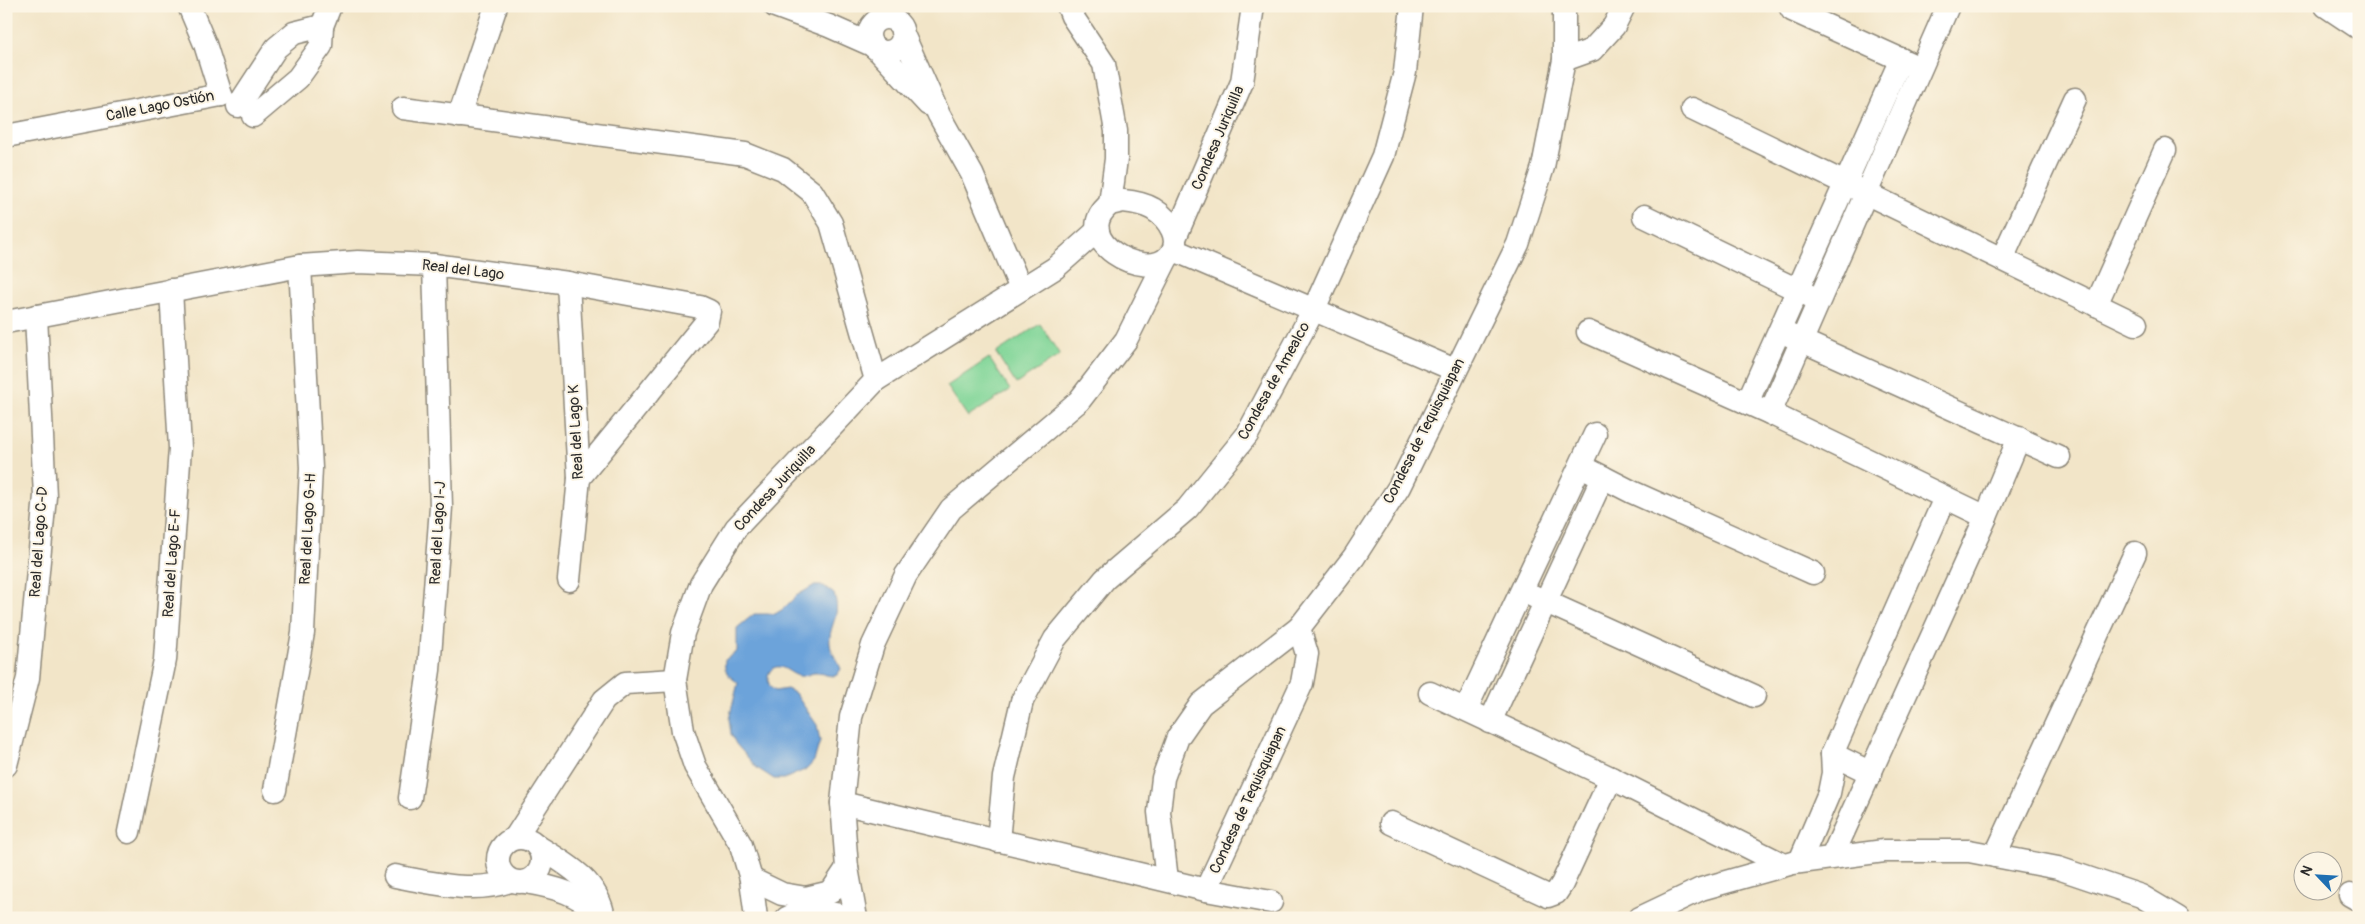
<svg xmlns="http://www.w3.org/2000/svg" width="2365" height="924" viewBox="0 0 2365 924" font-family="Pangolin,sans-serif">
<style>
.green{fill:#82d699;stroke:#568062}
.water{fill:#6ca3da;stroke:#4c6782}
.lines{fill:none;stroke-linecap:round;stroke-linejoin:round}
.minor-casing{stroke:#8e887a;stroke-width:25}
.minor{stroke:#fff;stroke-width:22}
.labels{text-anchor:middle;dominant-baseline:central;stroke-width:4;stroke-linejoin:round;paint-order:stroke}
.street-label{font-size:15px;fill:#2b2b2b;stroke:#fcf5e5}
</style>
<rect width="100%" height="100%" fill="#fcf5e5"/>
<filter id="ink" filterUnits="userSpaceOnUse"><feTurbulence type="fractalNoise" baseFrequency=".02" numOctaves="2"/><feDisplacementMap in="SourceGraphic" scale="10" xChannelSelector="R" yChannelSelector="G"/><feConvolveMatrix kernelMatrix="1 2 1 2 8 2 1 2 1" color-interpolation-filters="sRGB"/></filter>
<filter id="wash" filterUnits="userSpaceOnUse"><feTurbulence type="fractalNoise" baseFrequency=".0096" numOctaves="4" result="noise"/><feDisplacementMap in="SourceGraphic" scale="20" xChannelSelector="R" yChannelSelector="G"/><feGaussianBlur stdDeviation="1.12" result="paint"/><feColorMatrix in="noise" values="0 0 0 0 0 0 0 0 0 0 0 0 0 0 0 0 0 1.4 0 .05"/><feComposite in="paint" operator="in"/></filter>
<g filter="url(#wash)">
<rect width="100%" height="100%" fill="#f2e5c8"/>
<!-- green -->
<g class="green">
<path d="M1040,324l20,31 -44,29 -20,-31z"/>
<path d="M989,358l21,32 -42,27 -21,-31z"/>
</g>
<!-- water -->
<path class="water" d="M813,586h11l10,8c8,23 -6,31 -4,50 1,10 8,16 11,25l-4,6c-8,3 -14,-3 -23,-2 -5,1 -10,4 -15,3 -10,-2 -19,-16 -29,-5 -3,5 -2,10 0,16l5,4 12,-2 8,4 22,32 3,16 -6,20 -7,8 -23,10h-10l-17,-11 -21,-24 -5,-10 -2,-15 9,-36c-9,-7 -15,-11 -13,-23l12,-9v-23l17,-14h21l8,-5 13,-13z"/>
</g>
<g filter="url(#ink)">
<g class="lines">
<!-- minor casing -->
<g class="minor-casing">
<g id="minor">
<path d="M189,6l16,38 16,51"/>
<path d="M775,6l54,20 43,19"/>
<path d="M1068,6l4,10 32,48 12,67v28l-6,45"/>
<path d="M1790,6l2,4 121,55"/>
<path d="M2326,6l33,22"/>
<circle cx="886" cy="35" r="17"/>
<path d="M322,26l8,-20"/>
<path d="M902,32l37,83 33,59 49,115"/>
<path d="M876,48l52,56"/>
<path d="M1564,60l28,-10 22,-24 10,-20"/>
<path d="M238,106l38,-58 18,-15 28,-7 -1,20 -23,32 -45,38"/>
<path d="M403,108l342,46 38,15 29,23 19,31 45,157"/>
<path d="M1692,109l444,215"/>
<path d="M459,116l37,-110"/>
<path d="M6,136l215,-41"/>
<path d="M1123,201c11,1 21,3 30,8 15,9 31,32 16,47 -24,27 -102,-17 -59,-52z"/>
<path d="M1644,216l166,80"/>
<path d="M1175,238l67,-156 11,-76"/>
<path d="M1174,250l281,120"/>
<path d="M2002,259l73,-160"/>
<path d="M568,283l11,195 -10,102"/>
<path d="M2096,305l69,-155"/>
<path d="M6,322l294,-56 58,-4 76,3 134,18 132,24 9,4 -2,10 -128,157"/>
<path d="M1588,332l182,81 216,104"/>
<path d="M1789,335l270,122"/>
<path d="M1747,403l154,-344"/>
<path d="M1770,413l178,-407"/>
<path d="M1589,470l43,22 181,81"/>
<path d="M1533,596l221,100"/>
<path d="M1430,693l181,85 173,87"/>
<path d="M1466,709l129,-275"/>
<path d="M1490,722l113,-245"/>
<path d="M1832,754l39,19"/>
<path d="M6,765l22,-87 17,-182 -9,-180"/>
<path d="M275,790l28,-157 8,-165 -11,-202"/>
<path d="M410,798l19,-128 12,-163 -7,-242"/>
<path d="M842,803l364,87 65,12"/>
<path d="M1391,823l157,73 8,-3 6,-9 49,-106"/>
<path d="M129,832l36,-172 15,-212 -9,-158"/>
<circle cx="520" cy="860" r="22"/>
<path d="M515,838l89,-138 21,-17 50,-3"/>
<path d="M998,841l6,-64 18,-76 33,-62 50,-60 82,-70 60,-74 67,-126 69,-153 22,-84 7,-66"/>
<path d="M537,846c30,18 61,35 67,72"/>
<path d="M1995,856l140,-303"/>
<path d="M1832,857l154,-340 33,-79"/>
<path d="M1800,861l29,-68 4,-20 -1,-19 113,-256"/>
<path d="M395,876c38,7 78,18 115,5"/>
<path d="M751,879l31,15 24,4 25,-6 16,-24"/>
<path d="M1167,880l-8,-68 4,-34 15,-41 23,-33 98,-76 55,-71 45,-70 119,-243 25,-77 21,-107v-54"/>
<path d="M525,882c35,6 50,11 78,33"/>
<path d="M1206,890l96,-207 5,-29 -8,-26"/>
<path d="M2350,895l9,5"/>
<path d="M756,918l-5,-39 -10,-34 -46,-79 -12,-35 -8,-51 8,-47 18,-49 35,-56 140,-148 179,-112 43,-38"/>
<path d="M787,918c20,-12 44,-5 66,0"/>
<path d="M856,918l-9,-50 -5,-65 9,-86 22,-72 33,-70 45,-66 128,-108 47,-61 40,-80"/>
<path d="M1640,918l61,-29 92,-26 91,-12h85l89,17 83,28 37,22"/>
</g>
</g>
<!-- minor -->
<use href="#minor" class="minor"/>
</g>
</g>
<g class="labels">
<!-- street labels -->
<g class="street-label">
<text transform="translate(160 106) rotate(-11)">Calle Lago Ostión</text>
<text transform="translate(1218 138) rotate(-67)">Condesa Juriquilla</text>
<text transform="translate(463 270) rotate(7)">Real del Lago</text>
<text transform="translate(1274 381) rotate(-61)">Condesa de Amealco</text>
<text transform="translate(1424 431) rotate(-63)">Condesa de Tequisquiapan</text>
<text transform="translate(576 432) rotate(-93)">Real del Lago K</text>
<text transform="translate(775 488) rotate(-47)">Condesa Juriquilla</text>
<text transform="translate(308 529) rotate(-87)">Real del Lago G-H</text>
<text transform="translate(438 533) rotate(-87)">Real del Lago I-J</text>
<text transform="translate(39 542) rotate(-86)">Real del Lago C-D</text>
<text transform="translate(172 563) rotate(-86)">Real del Lago E-F</text>
<text transform="translate(1248 800) rotate(-65)">Condesa de Tequisquiapan</text>
</g>
</g>
<!-- margin -->
<rect width="2365" height="924" fill="none" stroke="#fcf5e5" stroke-width="25"/>
<!-- north arrow -->
<g transform="translate(2318 876) rotate(295)"><circle r="24" fill="#fcf5e5" stroke="#a8a49b"/>
<path d="M0-4L9 19L0 12L-9 19Z" fill="#1f6fb2"/>
<text y="-8" font-size="14" font-weight="bold" text-anchor="middle" fill="#2b2b2b">N</text>
</g>
</svg>
